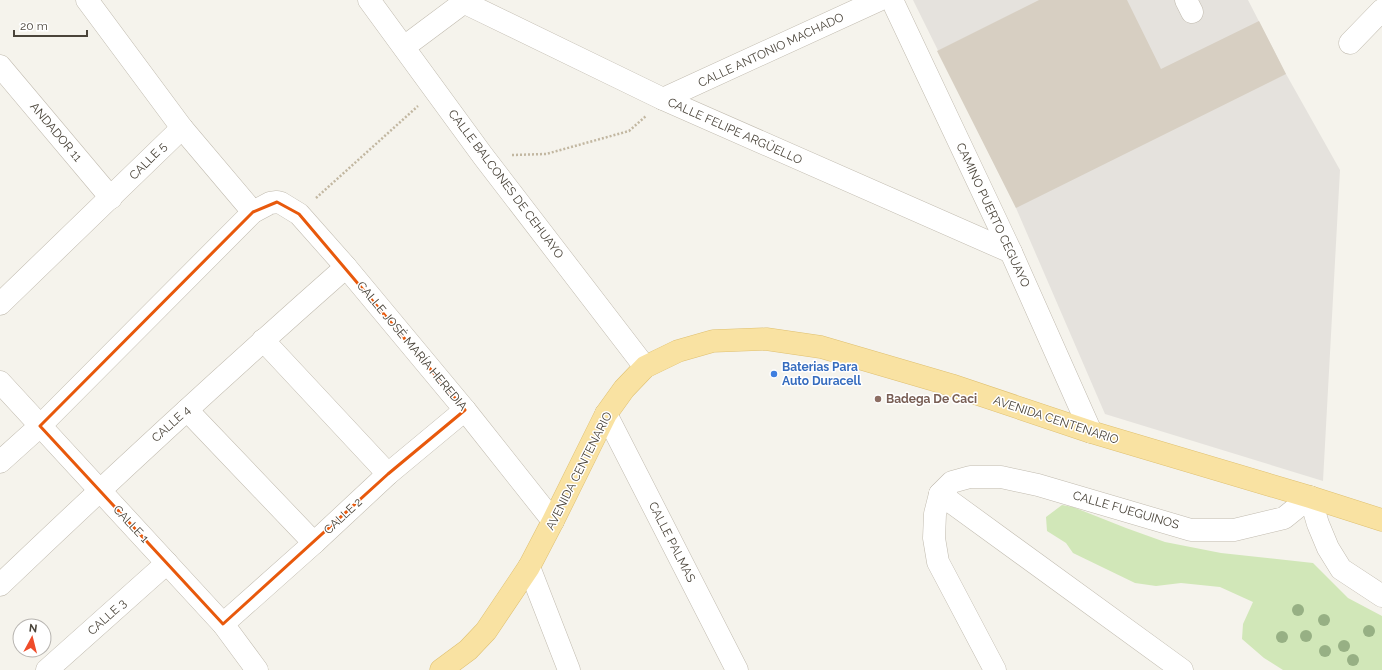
<svg xmlns="http://www.w3.org/2000/svg" width="1382" height="670" viewBox="0 0 1382 670" font-family="Raleway,sans-serif">
<style>
.industrial{fill:#e5e2dd}
.green{fill:#d1e7b8}
.building{fill:#d7cfc2}
.lines{fill:none;stroke-linecap:round;stroke-linejoin:round}
.minor-casing{stroke:#c1bbaf;stroke-width:23}
.major-casing{stroke:#dfc071;stroke-width:23}
.path{stroke:#c2b7a1;stroke-width:2.5;stroke-dasharray:2 2;stroke-linecap:butt}
.minor{stroke:#fff;stroke-width:22}
.major{stroke:#f9e2a2;stroke-width:22}
.tree{fill:#97b084}
.marked{fill:none;stroke:#e8590c;stroke-width:3;stroke-linejoin:round}
.shop-dot{fill:#3f7fe0;stroke:#fff;stroke-width:1.5}
.education-dot{fill:#8d6e63;stroke:#fff;stroke-width:1.5}
.labels{text-anchor:middle;dominant-baseline:central;stroke-width:3;stroke-linejoin:round;paint-order:stroke}
.street-label{font-size:12px;fill:#4a443a;stroke:#fff}
.shop-label{font-size:12px;font-weight:bold;fill:#366cbe;stroke:#fff;text-anchor:start}
.education-label{font-size:12px;font-weight:bold;fill:#785e54;stroke:#fff;text-anchor:start}
</style>
<rect width="100%" height="100%" fill="#f5f3ec"/>
<!-- industrial -->
<path class="industrial" d="M913,0h335l38,74 54,96 -17,311 -218,-67 -89,-206z"/>
<!-- green -->
<path class="green" d="M1062,505l11,2 53,21 39,14 56,11 92,10 35,35 34,18v54h-99l-19,-12 -22,-19 1,-15 10,-22 -33,-15 -39,-4 -25,3 -21,-3 -62,-30 -7,-10 -19,-12 -1,-14z"/>
<!-- building -->
<path class="building" d="M1039,0h88l34,69 98,-48 27,53 -270,134 -79,-157z"/>
<g class="lines">
<!-- minor casing -->
<g class="minor-casing">
<g id="minor">
<path d="M87,0l95,128 71,84"/>
<path d="M369,0l114,156 162,211"/>
<path d="M892,0l119,252 80,180"/>
<path d="M1186,0l6,12"/>
<path d="M463,2l200,97 348,153"/>
<path d="M1350,43l32,-33"/>
<path d="M404,47l63,-47"/>
<path d="M0,66l111,132"/>
<path d="M663,99l216,-99"/>
<path d="M0,304l182,-176"/>
<path d="M263,340l125,134"/>
<path d="M0,382l223,242 34,46"/>
<path d="M187,410l127,133"/>
<path d="M606,414l131,256"/>
<path d="M0,462l40,-36 213,-214 17,-9 7,-1 4,1 18,11 47,53 119,143 88,111"/>
<path d="M940,494l242,176"/>
<path d="M529,567l40,103"/>
<path d="M0,585c113,-108 228,-214 346,-318"/>
<path d="M223,624l91,-81 74,-69 77,-64"/>
<path d="M47,670l120,-107"/>
<path d="M995,670l-57,-108 -4,-24 1,-24 5,-20 12,-12 18,-5h31l37,8 153,45h43l50,-12 26,-21 8,27 10,24 13,21 41,27"/>
</g>
</g>
<!-- major casing -->
<g class="major-casing">
<path id="major" d="M441,670l27,-20 18,-19 43,-64 24,-46 53,-107 18,-25 21,-22 33,-16 35,-10 53,-2 55,8 130,38 140,47 219,65 72,23"/>
</g>
<!-- path -->
<g class="path">
<path d="M512,155l34,-1 83,-23 17,-15"/>
<path d="M316,198l102,-92"/>
</g>
<!-- minor -->
<use href="#minor" class="minor"/>
<!-- major -->
<use href="#major" class="major"/>
</g>
<!-- trees -->
<g class="tree">
<circle cx="1298" cy="610" r="6"/>
<circle cx="1324" cy="620" r="6"/>
<circle cx="1369" cy="631" r="6"/>
<circle cx="1306" cy="636" r="6"/>
<circle cx="1282" cy="637" r="6"/>
<circle cx="1344" cy="646" r="6"/>
<circle cx="1325" cy="651" r="6"/>
<circle cx="1353" cy="660" r="6"/>
</g>
<!-- marked area -->
<path class="marked" d="M277,202l22,12 166,196 -77,64 -165,150 -183,-198 213,-214z"/>
<!-- markers -->
<circle class="shop-dot" cx="774" cy="374" r="4"/>
<circle class="education-dot" cx="878" cy="399" r="4"/>
<g class="labels">
<!-- street labels -->
<g class="street-label">
<text transform="translate(771 50) rotate(-25)">CALLE ANTONIO MACHADO</text>
<text transform="translate(735 131) rotate(24)">CALLE FELIPE ARGÜELLO</text>
<text transform="translate(56 132) rotate(50)">ANDADOR 11</text>
<text transform="translate(148 161) rotate(-45)">CALLE 5</text>
<text transform="translate(506 184) rotate(53)">CALLE BALCONES DE CEHUAYO</text>
<text transform="translate(993 215) rotate(65)">CAMINO PUERTO CEGUAYO</text>
<text transform="translate(412 346) rotate(50)">CALLE JOSÉ MARÍA HEREDIA</text>
<text transform="translate(1056 420) rotate(18)">AVENIDA CENTENARIO</text>
<text transform="translate(171 424) rotate(-42)">CALLE 4</text>
<text transform="translate(579 471) rotate(-63)">AVENIDA CENTENARIO</text>
<text transform="translate(1126 510) rotate(16)">CALLE FUEGUINOS</text>
<text transform="translate(343 516) rotate(-43)">CALLE 2</text>
<text transform="translate(131 524) rotate(47)">CALLE 1</text>
<text transform="translate(672 542) rotate(63)">CALLE PALMAS</text>
<text transform="translate(107 617) rotate(-42)">CALLE 3</text>
</g>
<!-- shop labels -->
<g class="shop-label">
<text x="782" y="367">Baterias Para<tspan x="782" dy="14">Auto Duracell</tspan></text>
</g>
<!-- education labels -->
<g class="education-label">
<text x="886" y="399">Badega De Caci</text>
</g>
</g>
<!-- north arrow -->
<g transform="translate(32 638) rotate(7)"><circle r="19" fill="#ffffff" stroke="#b7b4b0"/>
<path d="M0-3L7 15L0 10L-7 15Z" fill="#ef4c2a"/>
<text y="-6" font-size="11" font-weight="bold" text-anchor="middle" fill="#4a443a">N</text>
</g>
<!-- scale -->
<path d="M14 30v6h73v-6" fill="none" stroke="#4a443a" stroke-width="2"/>
<text x="20" y="30" font-size="12" fill="#4a443a" stroke="#ffffff" stroke-width="3" paint-order="stroke">20 m</text>
</svg>
